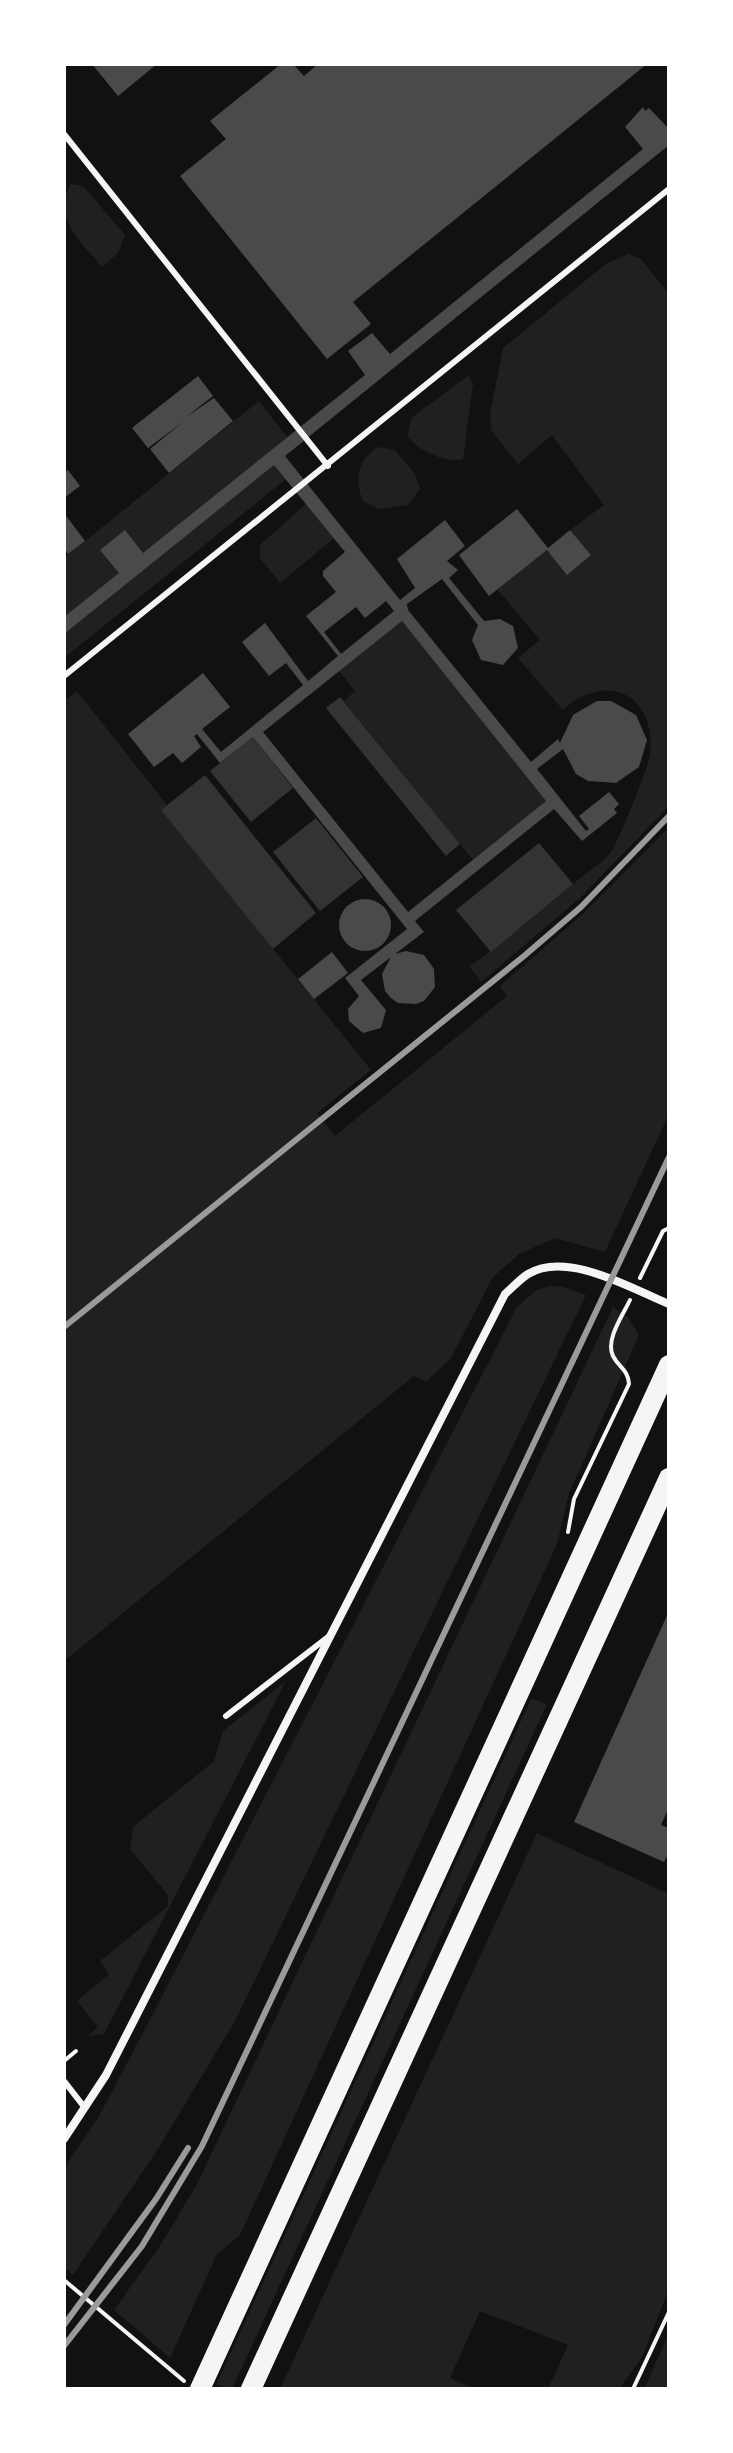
<svg xmlns="http://www.w3.org/2000/svg" width="733" height="2453" viewBox="0 0 733 2453" font-family="'Source Serif 4',serif">
<style>
.green{fill:#202020}
.water{fill:#333}
.building{fill:#4a4a4a;fill-rule:evenodd}
.lines{fill:none;stroke-linecap:round;stroke-linejoin:round}
.path{stroke:#f5f5f5;stroke-width:4}
.service{stroke:#f5f5f5;stroke-width:6}
.minor{stroke:#f5f5f5;stroke-width:8}
.primary{stroke:#f5f5f5;stroke-width:20}
.rail{stroke:#9a9a9a;stroke-width:6}
</style>
<rect width="100%" height="100%" fill="#111"/>
<!-- green -->
<g class="green">
<path d="M71,184l12,2 42,49 -7,18 -16,14c-20,-25 -52,-50 -31,-83z"/>
<path d="M629,254l12,5 28,35v512l-89,92 -99,84 -12,-16c39,-25 74,-57 110,-87 10,-8 25,-17 32,-27 8,-12 37,-84 39,-97 7,-60 -43,-85 -87,-45l-45,-52 22,-18 -43,-51 50,-39 20,24 24,-19 -21,-25 34,-25 -52,-70 -34,29 -27,-34 -1,-16 13,-66 104,-85z"/>
<path d="M469,375l4,9 -10,75c-16,5 -47,-9 -55,-23l3,-18z"/>
<path d="M259,401l28,36 -21,18 20,24 -222,179v-100z"/>
<path d="M378,447l17,3 20,24 5,15 -12,16 -29,4 -16,-8c-9,-21 -5,-42 15,-54z"/>
<path d="M306,504l28,34 -54,45 -20,-25v-13z"/>
<path d="M402,621l144,180 -73,59 -129,-159 11,-10 -16,-20z"/>
<path d="M77,691l90,114 -5,6 209,259 -54,43 18,23 172,-140 -7,-10 85,-74 84,-85v287l-64,138 -50,-14 -36,16 -26,23 -42,81 -25,24 -12,-6 -350,285v-960z"/>
<path d="M549,1286l15,1 22,8 -351,726 -77,128 -85,126 -9,-8v-99l34,-50 44,-83 375,-728 18,-16z"/>
<path d="M613,1307l16,11 10,17 -70,159 -12,50 -317,691 -23,19 -47,104 -56,-48 46,-64 36,-60z"/>
<path d="M286,1681l-182,353 -16,2 10,-9 -21,-26 32,-27 -9,-13 68,-55v-11l-38,-46 3,-22 81,-66 9,-30z"/>
<path d="M531,1699l16,5 -315,685 -16,-4z"/>
<path d="M537,1833l132,61v395l-27,68 -23,32h-71l20,-44 -88,-34 -30,67 25,11h-195z"/>
<path d="M669,2333v56h-25z"/>
</g>
<!-- water -->
<g class="water">
<path d="M340,697l120,147 -14,12 -120,-148z"/>
<path d="M253,737l40,51 -42,34 -41,-51z"/>
<path d="M205,775l111,138 -43,36 -112,-139z"/>
<path d="M316,818l47,59 -43,34 -47,-59z"/>
<path d="M539,843l34,41 -82,68 -35,-42z"/>
</g>
<!-- building -->
<g class="building">
<path d="M92,64h65l-39,32z"/>
<path d="M281,64h12l11,12 14,-12h329l-294,238 18,22 -44,35 -147,-183 46,-37 -16,-18z"/>
<path d="M643,107l2,4 4,-3 20,21v16l-384,311 115,144 15,-12 -18,-29 48,-39 20,26 -18,15 11,9 -9,8 35,43 16,-2 13,7 5,22 -15,17 -22,-5 -9,-20 6,-15 -36,-46 -35,25 1,6 123,152 27,-23 2,4 13,-28 24,-14h14l25,14 11,25 -8,27 -23,16 -28,-2 -12,-7 -13,-25 -26,20 49,62 3,-2 -10,-13 30,-24 10,12 -5,5 3,4 -35,28 -28,-32 -139,112 9,11 -29,22 11,-3 18,4 10,14 1,18 -11,14 -8,3 -18,-1 -7,-5 -6,-7 -3,-17 9,-17 -30,23 25,30 -5,18 -18,5 -14,-12 -1,-12 11,-13 -14,-18 62,-49 -154,-192 -33,26 -23,-29 -3,2 7,11 -19,16 -9,-10 -19,14 -26,-33 75,-61 27,34 -28,22 19,23 82,-67 -17,-22 -17,13 -27,-34 23,-19 43,58 30,-25 -32,-40 30,-24 -13,-16v-5l22,-19 -71,-87 -210,169v-17l55,-44 -19,-23 25,-20 18,23 222,-178 -17,-24 24,-18 18,21 253,-205 -18,-22zM386,601l8,10 -53,43 -17,-22 32,-25 9,11zM402,621l144,180 -138,111 -145,-180z"/>
<path d="M198,376l15,20 -27,21 28,-19 19,23 -64,52 -19,-24 33,-27 -35,26 -16,-20z"/>
<path d="M68,470l12,16 -16,12v-25z"/>
<path d="M517,509l31,39 22,-18 21,25 -24,20 -20,-25 -58,46 -30,-41z"/>
<path d="M64,513l21,28 -17,13 -4,-6z"/>
<circle cx="365" cy="925" r="26"/>
<path d="M332,952l16,21 -34,26 -16,-20z"/>
<path d="M669,1611v196l-8,18 8,3v24l-5,10 -90,-40z"/>
</g>
<g class="lines">
<!-- path -->
<g class="path">
<path d="M640,1278l23,-47 6,-3"/>
<path d="M568,1532l6,-33 55,-115c-1,-15 -10,-16 -16,-28 -8,-16 10,-41 17,-56"/>
<path d="M64,2061l12,-10"/>
<path d="M64,2280l120,101"/>
<path d="M633,2389l36,-77"/>
</g>
<!-- service -->
<g class="service">
<path d="M64,134l264,332"/>
<path d="M64,676l605,-487"/>
<path d="M226,1716l102,-79"/>
<path d="M64,2081l21,27"/>
</g>
<!-- minor -->
<path class="minor" d="M64,2139l42,-64 399,-781c7,-6 15,-15 23,-20 39,-24 104,15 141,30"/>
<!-- primary -->
<g class="primary">
<path d="M200,2389l469,-1024"/>
<path d="M251,2389l418,-911"/>
</g>
<!-- rail -->
<g class="rail">
<path d="M64,1327l460,-371 57,-49 88,-91"/>
<path d="M64,2325l92,-126 32,-51"/>
<path d="M64,2346l78,-100 60,-100 467,-989"/>
</g>
</g>
<!-- border -->
<rect width="733" height="2453" fill="none" stroke="#ffffff" stroke-width="132"/>
</svg>
